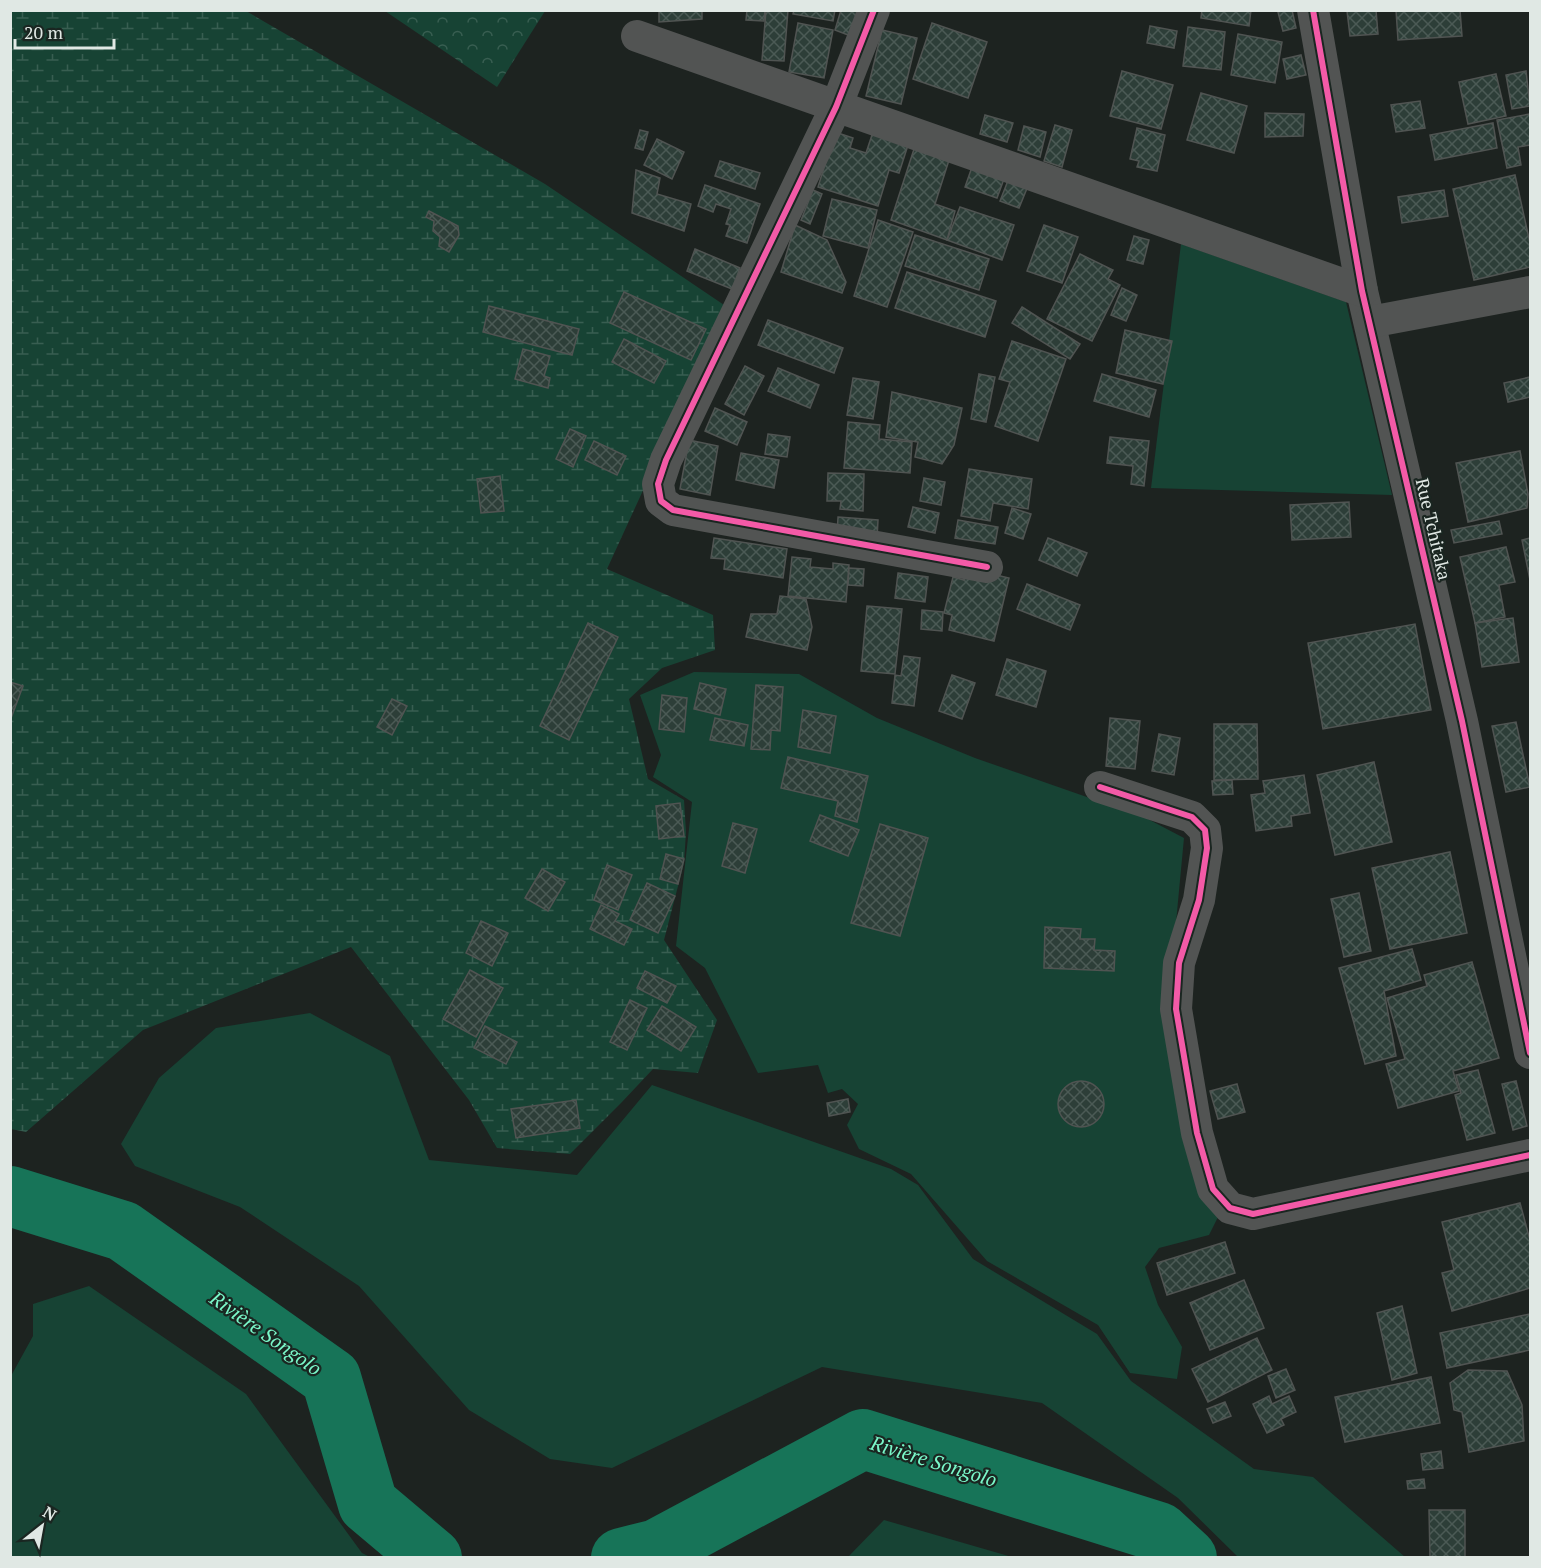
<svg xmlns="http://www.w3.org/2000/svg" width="1541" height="1568" viewBox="0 0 1541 1568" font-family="'PT Serif',serif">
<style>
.green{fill:#174334}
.forest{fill:url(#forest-crowns)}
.wetland{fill:url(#wetland-marsh)}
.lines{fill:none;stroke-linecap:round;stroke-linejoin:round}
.river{stroke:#177458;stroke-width:60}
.building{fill:url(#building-cross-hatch);stroke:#505452;stroke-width:1.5}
.street{stroke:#525453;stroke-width:32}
.cycleway-casing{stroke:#1a2621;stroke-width:10}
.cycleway{stroke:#f35aa7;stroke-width:6}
.labels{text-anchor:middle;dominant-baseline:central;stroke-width:4.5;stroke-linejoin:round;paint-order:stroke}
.street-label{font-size:18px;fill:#e0e8e4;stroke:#1a2621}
.water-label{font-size:20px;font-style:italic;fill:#7af7c9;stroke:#1a2621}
</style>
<defs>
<pattern id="forest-crowns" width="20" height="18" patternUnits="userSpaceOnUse" patternTransform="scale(1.5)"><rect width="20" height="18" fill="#174334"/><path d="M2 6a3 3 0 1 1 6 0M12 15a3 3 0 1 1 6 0" fill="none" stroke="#385e51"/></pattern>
<pattern id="wetland-marsh" width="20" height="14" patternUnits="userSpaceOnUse" patternTransform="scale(1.5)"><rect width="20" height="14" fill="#174334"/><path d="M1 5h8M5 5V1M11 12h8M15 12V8" fill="none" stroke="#385e51"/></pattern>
<pattern id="building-cross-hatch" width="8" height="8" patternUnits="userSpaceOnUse" patternTransform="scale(1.5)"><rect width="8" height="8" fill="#2d3e38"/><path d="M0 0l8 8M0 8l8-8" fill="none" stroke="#4b5a55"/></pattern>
</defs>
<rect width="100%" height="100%" fill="#1d2320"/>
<!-- green -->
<g class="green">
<path d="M1181,244l165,58 46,193 -241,-7z"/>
<path d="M694,672l105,2 78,44 98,40 169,59 40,21 -14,148 50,227 -11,22 -50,13 -14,19 13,38 24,42 -5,32 -47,-6 -32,-48 -111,-64 -76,-87 -52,-25 -12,-24 11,-21 -16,-15 -14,4 -10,-28 -60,8 -53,-105 -29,-22 16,-144 -39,-25 8,-22 -21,-60z"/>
<path d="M310,1013l80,43 39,104 148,15 75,-90 239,84 27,16 55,74 124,75 34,47 123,88 59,8 92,80h-167l-60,-59 -136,-95 -220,-36 -210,101 -62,-9 -81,-49 -110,-124 -119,-79 -105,-41 -14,-22 38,-66 57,-50z"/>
<path d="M89,1286l157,108 116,159 8,4h-359v-181l22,-40v-32z"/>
<path d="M884,1520l128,37h-164z"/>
</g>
<!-- forest -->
<path class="forest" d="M385,11l160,-1v1l-48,76z"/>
<!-- wetland -->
<path class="wetland" d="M10,11h236l299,173 182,123 -120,262 106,46 2,35 -53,18 -33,31 19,80 36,21 2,32 -2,31 -20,77 53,80 -19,53 -45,-4 -32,34 -51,51 -73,-6 -28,-48 -118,-153 -208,83 -117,102 -15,-3z"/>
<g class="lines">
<!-- river -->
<g class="river">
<path d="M10,1196l113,35 208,147 37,126 64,54"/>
<path d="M621,1558l36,-9 206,-110 296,93 28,26"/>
</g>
</g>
<!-- building -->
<g class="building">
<path d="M659,10h43v9l-43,3z"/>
<path d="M747,10h18l-1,11 -18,-1z"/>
<path d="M766,10h22l-4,51 -22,-1z"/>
<path d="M794,10h41l-2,11 -40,-7z"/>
<path d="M841,10h24l-9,28 -21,-8z"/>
<path d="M1202,10h49l-2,16 -48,-8z"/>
<path d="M1286,10h6l4,18 -13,3 -5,-19z"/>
<path d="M1376,10l2,24 -28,2 -3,-25z"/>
<path d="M1396,10h64l2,26 -64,4z"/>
<path d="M798,23l35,7 -9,48 -35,-6z"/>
<path d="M932,23l55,19 -19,56 -55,-19z"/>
<path d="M1150,26l27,5 -3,17 -27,-5z"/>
<path d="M1188,27l37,5 -4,38 -38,-4z"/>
<path d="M882,30l35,8 -16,66 -35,-8z"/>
<path d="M1238,34l44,8 -7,41 -44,-8z"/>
<path d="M1301,55l5,20 -19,4 -4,-20z"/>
<path d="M1122,71l51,14 -12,44 -51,-13z"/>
<path d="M1526,71l4,35 -18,3 -6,-34z"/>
<path d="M1496,74l10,42 -38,8 -9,-42z"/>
<path d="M1201,93l46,13 -13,47 -47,-13z"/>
<path d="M1420,101l5,27 -29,4 -5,-27z"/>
<path d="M1265,113l39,1 -1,22 -38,1z"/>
<path d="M1530,114v31l-12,2 3,18 -14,3 -10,-48z"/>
<path d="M985,115l28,8 -6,19 -27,-8z"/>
<path d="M1493,123l4,25 -62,12 -5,-25z"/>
<path d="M1055,125l17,5 -10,37 -18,-6z"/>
<path d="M1024,126l22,6 -6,25 -22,-7z"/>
<path d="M1137,128l28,7 -8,36 -20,-4 2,-6 -9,-2z"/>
<path d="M640,130l8,2 -5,18 -8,-2z"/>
<path d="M835,132l18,6 -3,10 16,5 7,-21 36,10 -10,31 -10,-3 -11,36 -60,-19z"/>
<path d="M657,139l27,13 -12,27 -28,-14z"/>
<path d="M915,146l35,11 -15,47 20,7 -8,29 -56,-20z"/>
<path d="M720,161l40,12 -5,16 -40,-13z"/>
<path d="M972,167l32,12 -7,19 -32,-11z"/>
<path d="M636,170l24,8 -3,16 34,10 -7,27 -52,-18z"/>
<path d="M1515,175l15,68v24l-56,13 -21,-91z"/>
<path d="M1009,178l19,8 -9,22 -19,-7z"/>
<path d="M705,185l55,19 -13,39 -21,-7 4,-11 -4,-1 5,-15 -15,-5 -3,8 -15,-6z"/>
<path d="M813,190l9,4 -12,30 -9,-4z"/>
<path d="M1444,190l4,26 -46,7 -4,-26z"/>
<path d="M832,199l45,11 -9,38 -45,-12z"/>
<path d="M960,207l54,18 -12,35 -55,-20z"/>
<path d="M429,211l29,15 1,9 -10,17 -10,-6 1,-9 -7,-6 1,-10 -8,-4z"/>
<path d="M878,220l35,12 -26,75 -33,-11z"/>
<path d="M795,225l32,15 19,42 -4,11 -61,-21z"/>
<path d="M1044,225l34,12 -16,46 -35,-12z"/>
<path d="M915,235l74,24 -10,31 -74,-24z"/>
<path d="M1134,236l15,4 -6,24 -16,-4z"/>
<path d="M695,249l45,19 -8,21 -45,-18z"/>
<path d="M1080,254l33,16 -5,9 12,6 -28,56 -45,-22z"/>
<path d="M907,272l89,29 -11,36 -90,-29z"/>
<path d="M1122,288l15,7 -11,26 -15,-6z"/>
<path d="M624,292l82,37 -15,31 -81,-37z"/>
<path d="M489,306l90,23 -7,26 -89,-23z"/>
<path d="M1022,307l58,37 -10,15 -58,-36z"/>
<path d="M768,320l75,28 -9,25 -76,-28z"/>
<path d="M1125,330l47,11 -9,43 -47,-11z"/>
<path d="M624,339l42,22 -12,22 -42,-21z"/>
<path d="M1012,341l54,18 -28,82 -43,-15 15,-44 -11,-3z"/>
<path d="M523,349l27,7 -6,20 6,2 -2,10 -33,-9z"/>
<path d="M745,366l19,10 -20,39 -19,-11z"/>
<path d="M778,368l41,17 -9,23 -42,-17z"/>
<path d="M979,374l16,3 -9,45 -15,-3z"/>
<path d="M1102,374l54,16 -7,27 -55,-16z"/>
<path d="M1530,377v20l-22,5 -4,-19z"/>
<path d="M853,378l26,4 -6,37 -26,-4z"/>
<path d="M892,392l70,16 -8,37 -12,19 -27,-7 3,-15 -32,-5z"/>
<path d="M715,408l32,14 -10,23 -32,-14z"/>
<path d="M848,422l32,3 -1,14 33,3 -2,31 -66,-5z"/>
<path d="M570,429l16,7 -13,31 -17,-8z"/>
<path d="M768,434l22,3 -3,20 -22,-3z"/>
<path d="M1110,437l39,4 -5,45 -13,-2 2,-18 -26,-3z"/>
<path d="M689,440l29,6 -8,49 -30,-6z"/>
<path d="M594,441l32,15 -9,19 -32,-15z"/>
<path d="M1520,451l8,43 -1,14 -59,14 -12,-59z"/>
<path d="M741,453l38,7 -5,28 -38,-8z"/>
<path d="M969,469l63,10 -4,30 -35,-6 -3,18 -29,-5z"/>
<path d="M828,473l36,1 -1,37 -23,-2 1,-8h-14z"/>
<path d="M500,476l4,35 -23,2 -4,-34z"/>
<path d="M924,478l21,4 -4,23 -21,-4z"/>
<path d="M1349,502l2,35 -59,3 -2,-35z"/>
<path d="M913,507l26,6 -4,20 -27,-6z"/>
<path d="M1012,508l19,6 -8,25 -18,-6z"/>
<path d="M838,517l40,3 -1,19 -40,-3z"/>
<path d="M958,520l40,7 -3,17 -40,-6z"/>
<path d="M1499,521l3,13 -48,9 -3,-13z"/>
<path d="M714,538l73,11 -4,29 -59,-9 1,-10 -14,-1z"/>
<path d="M1048,538l39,15 -10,23 -38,-16z"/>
<path d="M1530,538v42l-8,-40z"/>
<path d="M1506,547l9,35 -16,3 6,32 -30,6 -15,-66z"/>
<path d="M792,557l19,2 -1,8 23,2v-6l16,2 -3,37 -58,-6z"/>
<path d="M849,568l15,1 -1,17 -15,-1z"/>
<path d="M967,568l42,10 -15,63 -45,-11 3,-15 -8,-2 9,-36 11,3z"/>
<path d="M898,573l30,4 -3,25 -30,-4z"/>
<path d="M1027,584l53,21 -10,25 -53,-21z"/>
<path d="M780,596l26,3 6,28 -5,23 -61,-13 5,-23h26z"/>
<path d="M867,606l35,3 -7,65 -34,-3z"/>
<path d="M922,610l21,2 -1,19 -21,-2z"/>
<path d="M1513,618l6,44 -37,5 -7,-44z"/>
<path d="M588,623l30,14 -49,103 -29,-14z"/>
<path d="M1415,624l16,86 -108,19 -15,-86z"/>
<path d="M904,656l16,2 -6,48 -22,-3 3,-28 6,1z"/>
<path d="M1007,659l39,12 -10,36 -40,-12z"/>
<path d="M952,675l23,8 -13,36 -23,-8z"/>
<path d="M10,682l13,4 -13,35z"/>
<path d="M700,683l26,6 -6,26 -26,-6z"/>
<path d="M756,685l27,2 -3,44 -9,-1 -1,20 -19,-1z"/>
<path d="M662,695l25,3 -3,34 -25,-3z"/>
<path d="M392,699l15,7 -15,29 -15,-8z"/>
<path d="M803,710l33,6 -6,37 -32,-6z"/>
<path d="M715,718l33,7 -4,21 -34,-6z"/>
<path d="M1110,718l30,3 -5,48 -29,-3z"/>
<path d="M1516,722l14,65 -24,5 -14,-66z"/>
<path d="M1214,724h43l1,55 -44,1z"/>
<path d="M1159,734l21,4 -6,37 -22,-4z"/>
<path d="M788,757l80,19 -11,46 -22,-6 3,-15 -57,-13z"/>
<path d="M1374,762l18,80 -57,13 -18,-80z"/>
<path d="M1304,775l6,38 -19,3 1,10 -36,5 -5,-36 14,-2 -2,-12z"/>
<path d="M1232,780l1,14 -20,1 -1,-14z"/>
<path d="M680,803l4,33 -25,3 -3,-33z"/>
<path d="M820,815l39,15 -11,26 -38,-15z"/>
<path d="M733,823l24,6 -12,44 -23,-7z"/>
<path d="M880,824l48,14 -28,98 -49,-13z"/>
<path d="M1450,852l17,81 -77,16 -18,-81z"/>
<path d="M666,854l18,5 -6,25 -18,-5z"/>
<path d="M607,865l25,10 -14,35 -24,-10z"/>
<path d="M542,869l23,13 -17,29 -23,-13z"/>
<path d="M647,883l28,13 -17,37 -28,-13z"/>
<path d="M1359,893l12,58 -27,6 -13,-58z"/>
<path d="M601,905l18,9 -4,7 17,8 -8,16 -34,-16z"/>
<path d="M481,921l27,12 -16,33 -26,-13z"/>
<path d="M1045,927l36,2 -1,10h15l-1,11 21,1 -1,20 -70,-3z"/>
<path d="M1412,949l9,31 -37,11 12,65 -31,8 -26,-96z"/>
<path d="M1472,962l27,96 -46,13 6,20 -61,17 -12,-44 19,-5 -18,-61 40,-12 -3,-11z"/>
<path d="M470,970l33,18 -27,49 -33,-18z"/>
<path d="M645,971l31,15 -9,17 -30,-15z"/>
<path d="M630,1000l17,8 -20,42 -17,-8z"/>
<path d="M662,1006l34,21 -15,24 -34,-21z"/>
<path d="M485,1026l32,16 -11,22 -32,-16z"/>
<path d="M1478,1070l17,63 -28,7 -12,-45 6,-2 -5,-18z"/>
<circle cx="1081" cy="1104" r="23"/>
<path d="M1516,1081l11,45 -14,4 -11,-46z"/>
<path d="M1237,1084l8,28 -27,7 -8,-28z"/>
<path d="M848,1099l2,13 -21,4 -2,-13z"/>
<path d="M576,1100l4,28 -64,10 -5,-29z"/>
<path d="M1520,1203l10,37v48l-78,23 -10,-38 12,-3 -12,-48z"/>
<path d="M1225,1242l10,31 -68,22 -10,-32z"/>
<path d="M1244,1280l20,48 -54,22 -20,-47z"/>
<path d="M1402,1306l15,67 -25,7 -15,-67z"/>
<path d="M1530,1314v36l-83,18 -7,-35z"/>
<path d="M1257,1338l15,32 -64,32 -16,-33z"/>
<path d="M1286,1369l9,21 -19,8 -8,-22z"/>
<path d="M1468,1370l39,1 15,34 2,36 -55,11 -7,-40 -8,-2 -4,-27z"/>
<path d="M1431,1377l9,46 -95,19 -10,-45z"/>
<path d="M1269,1396l3,8 17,-8 7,16 -15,7 3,6 -17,8 -14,-29z"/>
<path d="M1225,1402l6,14 -18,7 -6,-14z"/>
<path d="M1441,1451l2,17 -20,2 -2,-16z"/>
<path d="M1424,1479l1,9 -17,1 -1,-8z"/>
<path d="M1429,1510h36v48h-35z"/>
</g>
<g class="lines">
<!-- street -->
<g class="street">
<path d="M874,10l-38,97 -170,353 -8,24 3,17 12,9 314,57"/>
<path d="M1313,10l49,281 100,430 68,332"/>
<path d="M637,36l725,255"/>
<path d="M1370,322l160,-30"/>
<path d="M1100,787l92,30 13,13 2,18 -8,52 -20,63 -3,46 21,124 16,56 17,19 23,6 277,-59"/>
</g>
<!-- cycleway casing -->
<g class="cycleway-casing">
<g id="cycleway">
<path d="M874,10l-38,97 -170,353 -8,24 3,17 12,9 314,57"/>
<path d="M1313,10l49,281 100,430 68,332"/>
<path d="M1100,787l92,30 13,13 2,18 -8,52 -20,63 -3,46 21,124 16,56 17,19 23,6 277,-59"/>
</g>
</g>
<!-- cycleway -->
<use href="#cycleway" class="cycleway"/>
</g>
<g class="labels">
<!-- street labels -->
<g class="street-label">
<text transform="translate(1434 529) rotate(77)">Rue Tchitaka</text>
</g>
<!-- water labels -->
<g class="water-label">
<text transform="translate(266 1333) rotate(35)">Rivière Songolo</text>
<text transform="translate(934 1461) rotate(17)">Rivière Songolo</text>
</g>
</g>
<!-- border -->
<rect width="1541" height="1568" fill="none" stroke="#e0e8e4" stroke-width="24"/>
<!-- north arrow -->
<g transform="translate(42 1526) rotate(31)" stroke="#1a2621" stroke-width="4.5" paint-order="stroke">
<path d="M0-4.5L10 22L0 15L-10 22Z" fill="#e0e8e4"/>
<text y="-9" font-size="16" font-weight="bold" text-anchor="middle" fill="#e0e8e4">N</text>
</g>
<!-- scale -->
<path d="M15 39v9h99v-9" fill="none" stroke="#e0e8e4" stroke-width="3"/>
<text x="24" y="39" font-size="18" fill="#e0e8e4" stroke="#1a2621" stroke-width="4.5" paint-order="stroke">20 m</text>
</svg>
